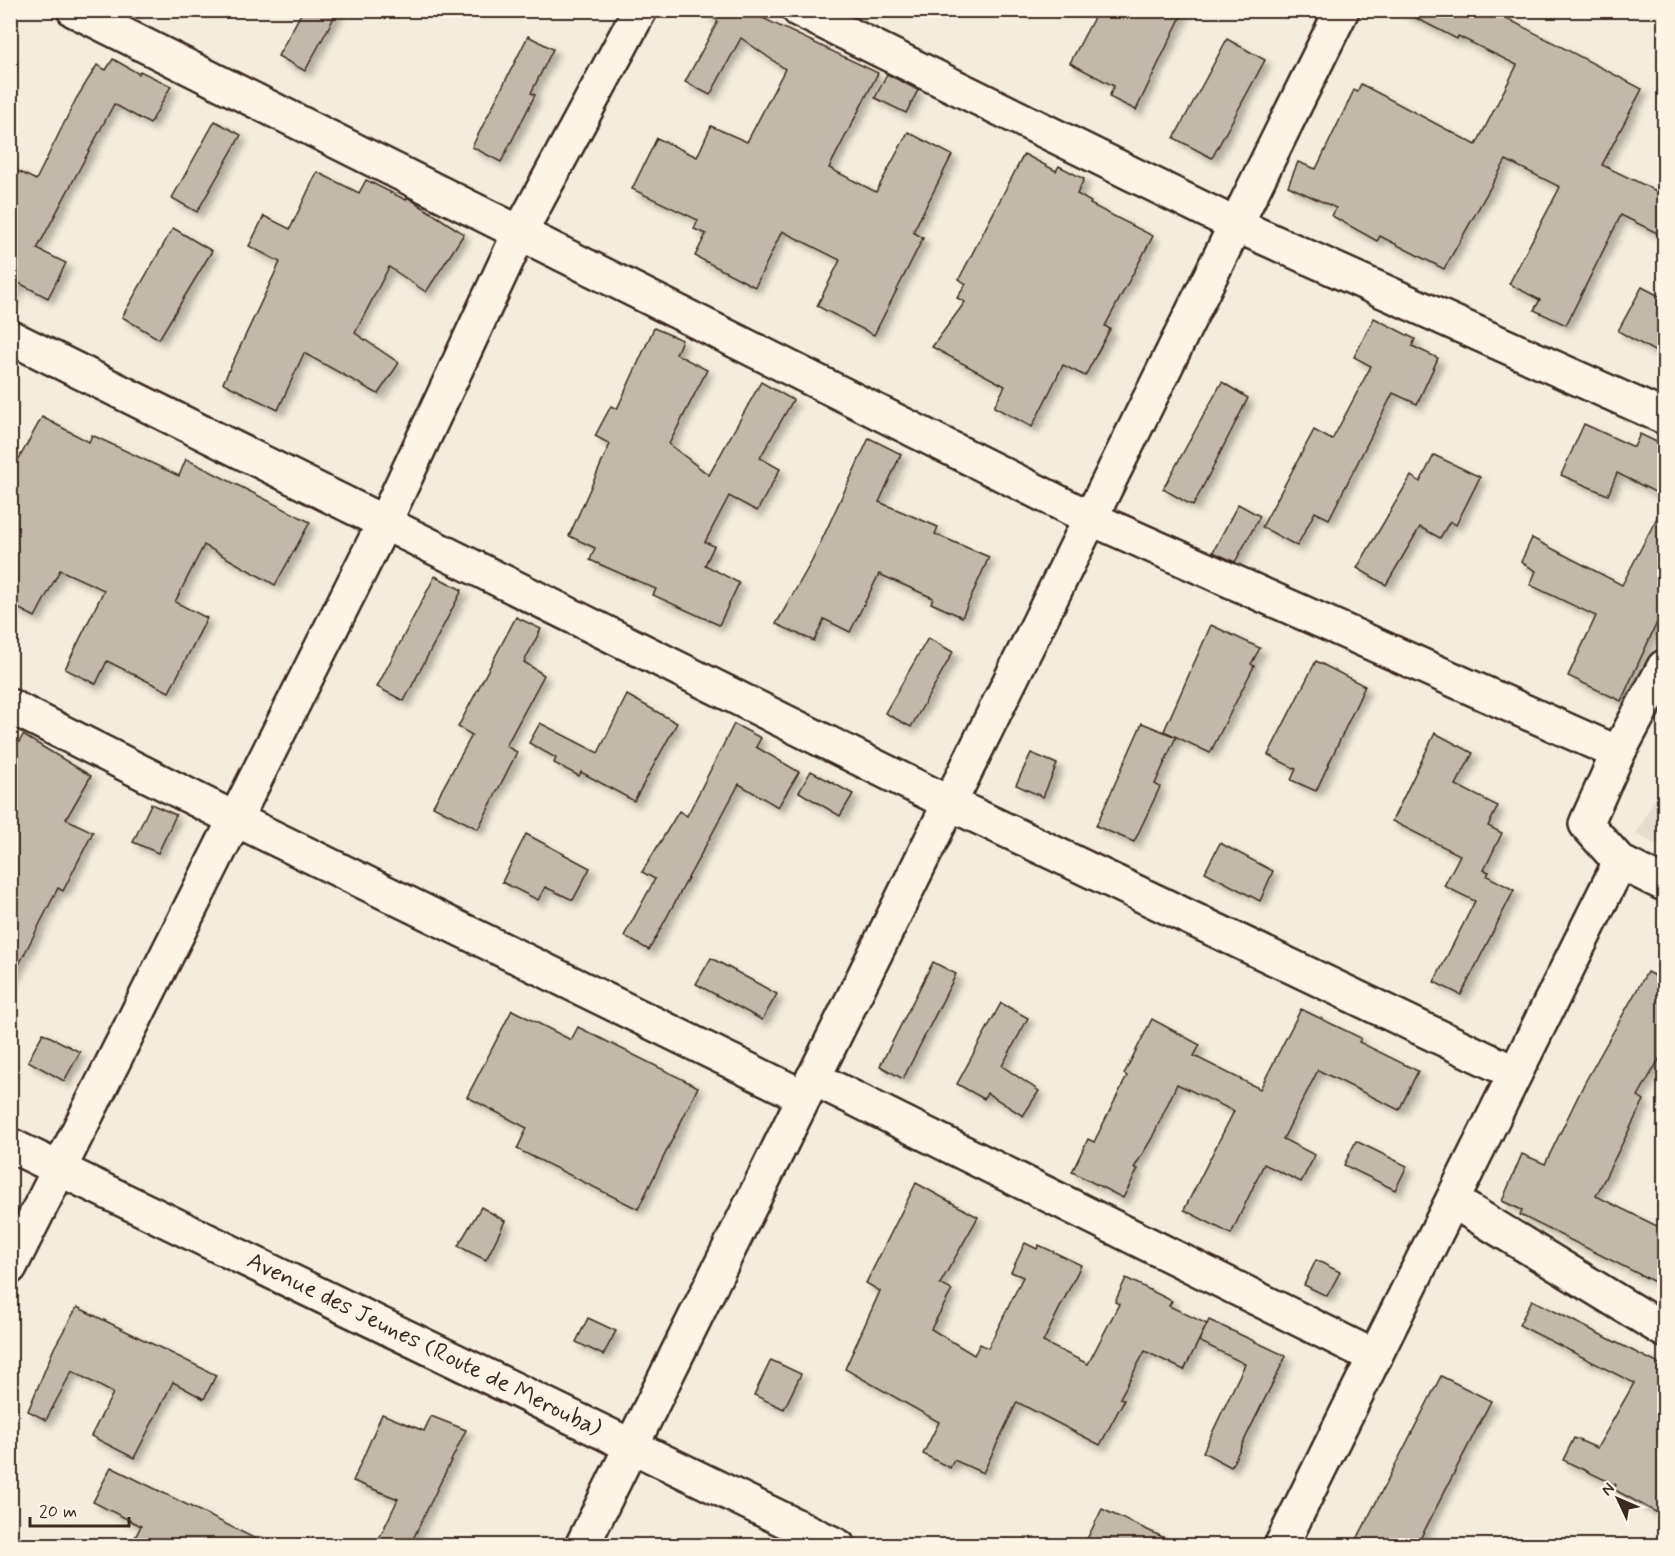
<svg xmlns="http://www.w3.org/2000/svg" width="1675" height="1556" viewBox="0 0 1675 1556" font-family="Mynerve,sans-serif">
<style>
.built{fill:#e5ddce}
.building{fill:#c3b9aa;stroke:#3b2a1e;stroke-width:1.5;filter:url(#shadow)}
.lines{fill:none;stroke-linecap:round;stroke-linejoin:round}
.street-casing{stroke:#3b2a1e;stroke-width:38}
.secondary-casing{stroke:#3b2a1e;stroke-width:38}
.street{stroke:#fcf5e5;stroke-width:33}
.secondary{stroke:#fcf5e5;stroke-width:33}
.labels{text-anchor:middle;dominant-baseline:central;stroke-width:4.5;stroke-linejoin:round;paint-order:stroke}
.street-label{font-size:24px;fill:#3b2a1e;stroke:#fcf5e5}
</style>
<defs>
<filter id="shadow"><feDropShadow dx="5.5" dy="5.5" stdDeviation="3" flood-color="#0004"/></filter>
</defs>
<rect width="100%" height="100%" fill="#f4eddd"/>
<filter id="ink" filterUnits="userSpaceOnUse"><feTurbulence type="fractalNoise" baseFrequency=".0167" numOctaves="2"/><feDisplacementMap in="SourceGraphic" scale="12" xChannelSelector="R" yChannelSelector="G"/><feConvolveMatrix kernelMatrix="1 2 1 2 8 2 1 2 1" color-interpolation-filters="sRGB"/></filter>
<g filter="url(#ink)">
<!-- built -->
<path class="built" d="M1664,782v67l-28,-15z"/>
<!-- building -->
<g class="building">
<path d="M303,10h35l-33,61 -27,-15z"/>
<path d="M702,10h54l-2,4 124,59 -49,95 47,24 32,-60 44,23 -39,77 10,6 -49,97 -57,-29 23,-46 -58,-29 -27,56 -60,-31 11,-22 -12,-5 4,-9 -66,-31 25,-51 40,19 14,-31 36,16 38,-73 -44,-31 -31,57 -25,-13 33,-61z"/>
<path d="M1098,10h86l-48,100 -27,-13 5,-11 -44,-23z"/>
<path d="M1400,10h91l151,79 -40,76 63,30v42l-44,-22 -55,110 -32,-15 6,-10 -31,-16 51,-97 -54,-27 -62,109 -64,-33 -3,5 -45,-25 4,-8 -48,-22 10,-24 18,7 38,-79 3,2 4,-8 115,61 41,-80 -59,-29 -1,3z"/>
<path d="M528,36l25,13 -22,44 4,2 -34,67 -29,-15z"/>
<path d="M1227,39l38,21 -53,98 -38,-20z"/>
<path d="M113,59l26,15 1,-3 31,15 -21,38 -36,-20 -77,145 29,14 -18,35 -29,-15 -9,18v-134l26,13 40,-81 21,-34 9,5z"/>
<path d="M887,74l31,16 -12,23 -31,-15z"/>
<path d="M215,121l26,14 -44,77 -25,-14z"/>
<path d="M1024,154l32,17 3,-5 25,13 -7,15 14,8 -1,2 63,32 -48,90 5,3 -25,47 -22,-11 -31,62 -38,-20 11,-21 -73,-39 33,-45 -8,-4 9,-14 -7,-5z"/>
<path d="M317,172l42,21 7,-13 40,20 1,-3 57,37 -38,58 -37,-25 -34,66 44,30 -21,31 -74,-41 -26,57 -55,-27 57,-121 -31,-16 15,-30 26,13z"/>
<path d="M173,228l39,23 -53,88 -37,-22z"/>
<path d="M1642,287l23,12v58l-47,-26z"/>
<path d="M1374,318l41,21 -3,7 26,12 -21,46 -24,-11 -64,126 -14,-7 -18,34 -35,-19 52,-97 18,10 39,-74 -17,-9z"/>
<path d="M654,328l28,12 -6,14 31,16 -38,74 40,31 52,-93 32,18 -33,58 20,11 -23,42 -28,-15 -24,46 9,4 -9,19 34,18 -20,42 -66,-30 3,-6 -66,-29 5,-12 -26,-12 41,-92 -15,-8 16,-30 6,3z"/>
<path d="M1222,382l26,16 -55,108 -30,-17z"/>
<path d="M42,417l47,25 3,-7 87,41 7,-17 124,63 -35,63 -71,-40 -29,57 32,16 -38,74 -62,-31 -11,23 -31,-15 39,-79 -44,-20 -25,47 -25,-13v-129z"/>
<path d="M1584,424l50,23 6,-13 25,12v51l-48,-24 -9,22 -47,-20z"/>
<path d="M869,438l32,16 -22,48 59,25 -3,7 54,23 -27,60 -31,-14 2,-5 -54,-24 -29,58 -26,-13 -10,22 -38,-17 36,-63z"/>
<path d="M1434,455l46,22 -24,48 -6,-4 -10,17 -20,-11 -34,58 -29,-17 54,-92 9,6z"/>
<path d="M1665,502v103l-44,96 -53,-25 28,-60 -66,-31 6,-14 -15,-9 11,-24 90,47z"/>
<path d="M1238,504l22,12 -25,46 -22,-10z"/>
<path d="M435,576l27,14 -58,111 -27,-14z"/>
<path d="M516,617l25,12 -17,33 20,13 -38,71 11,6 -39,77 -45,-23 39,-71 -14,-8z"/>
<path d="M1211,625l49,23 -9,16 3,2 -44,87 -46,-22z"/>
<path d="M928,638l25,14 -42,75 -26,-14z"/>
<path d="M1316,661l49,25 -49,105 -25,-11 5,-11 -28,-14z"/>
<path d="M627,695l50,28 -43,78 -53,-29 -2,4 -25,-13 2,-5 -27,-15 11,-20 58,30z"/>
<path d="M1142,723l34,14 -21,47 5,3 -26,55 -38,-16z"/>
<path d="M734,724l27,14 -5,9 43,25 -21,35 -39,-23 -90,166 -25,-14 31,-57 -13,-7 37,-61 8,5z"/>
<path d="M1435,733l38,20 -17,32 42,21 -10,20 14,7 -18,37 5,2 -2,4 27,14 -53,105 -27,-13 41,-81 -31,-15 16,-31 -68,-34z"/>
<path d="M23,735l68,41 -25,43 27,13 -30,59 -5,-3 -48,94v-224z"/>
<path d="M1031,753l26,11 -14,33 -27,-12z"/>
<path d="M811,771l42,23 -13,22 -41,-24z"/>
<path d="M151,804l25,11 -18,38 -25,-11z"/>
<path d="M526,834l64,34 -17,32 -28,-13 -7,13 -36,-18z"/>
<path d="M1220,843l53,28 -13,30 -55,-29z"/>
<path d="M711,958l66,36 -15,26 -66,-36z"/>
<path d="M933,962l23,12 -53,105 -23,-13z"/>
<path d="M1647,972l18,9v68l-27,47 6,4 -48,96 69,34v57l-145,-72 2,-5 -20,-9 20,-47 23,10 40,-82z"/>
<path d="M1001,1003l27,15 -26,48 37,25 -16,25 -36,-23 -3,6 -27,-15z"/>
<path d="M1301,1009l60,29 -2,4 59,29 -19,39 -81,-40 -35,69 32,16 -14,27 -37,-18 -33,70 -47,-24 50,-99 -57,-27 -25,54 -18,30 4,1 -15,29 -51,-26 16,-33 6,3 33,-66 -3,-2 28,-55 48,26 -6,11 66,33z"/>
<path d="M512,1010l59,30 7,-13 120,60 -60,122 -121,-60 10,-21 -60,-31z"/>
<path d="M43,1033l37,19 -16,29 -36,-20z"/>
<path d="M1356,1141l51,25 -12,24 -51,-25z"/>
<path d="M916,1183l62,34 -38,67 12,6 -21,39 43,26 6,-11 8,4 35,-71 -12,-5 14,-29 12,6 2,-4 42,20 -38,77 45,22 31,-60 -4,-2 11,-24 46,23 -3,5 38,18 -23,46 -39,-19 -25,47 4,2 -24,45 -83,-43 -34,71 -29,-13 -4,8 -27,-14 16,-32 -94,-53 35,-78 -14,-8z"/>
<path d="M481,1207l24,14 -19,39 -28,-14z"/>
<path d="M1316,1260l24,12 -13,24 -23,-11z"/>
<path d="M1532,1300l133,67v150l-52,-28 3,-4 -53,-25 11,-22 23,10 37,-65 -115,-58z"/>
<path d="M77,1307l139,68 -12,24 -31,-17 -39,76 -43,-22 22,-43 -41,-22 -26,49 -18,-9 26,-63z"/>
<path d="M588,1318l28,13 -13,24 -27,-13z"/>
<path d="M1209,1320l77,36 -55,111 -28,-15 42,-88 -46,-23z"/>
<path d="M771,1360l30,14 -17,35 -30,-14z"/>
<path d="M1441,1376l50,25 -74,144h-63z"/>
<path d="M382,1414l42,17 7,-15 35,14 -56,115h-34l22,-46 -45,-18z"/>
<path d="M111,1467l157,78h-137l10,-19 -48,-24z"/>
<path d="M1102,1509l78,36h-96z"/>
</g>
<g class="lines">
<!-- street casing -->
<g class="street-casing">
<g id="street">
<path d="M74,10l1016,508 528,235"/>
<path d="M799,10l437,215 428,192"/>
<path d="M10,337l939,466 566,270"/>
<path d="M1664,667l-46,86 -32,71 34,38 44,22"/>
<path d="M10,706l225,113 569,278"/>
<path d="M813,1078l562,279"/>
<path d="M1453,1201l211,129"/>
<path d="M10,1267l375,-746 134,-287 121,-224"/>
<path d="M582,1546l760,-1536"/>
<path d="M1281,1546l339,-684"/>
</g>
</g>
<!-- secondary casing -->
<g class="secondary-casing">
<path id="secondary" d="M10,1145l828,401"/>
</g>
<!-- street -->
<use href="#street" class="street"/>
<!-- secondary -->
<use href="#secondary" class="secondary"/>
</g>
</g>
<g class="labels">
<!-- street labels -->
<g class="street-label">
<text transform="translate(424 1345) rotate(26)">Avenue des Jeunes (Route de Merouba)</text>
</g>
</g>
<!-- margin -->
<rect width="1675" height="1556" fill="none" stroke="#fcf5e5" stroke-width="36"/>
<rect x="18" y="18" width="1639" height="1520" fill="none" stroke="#3b2a1e" stroke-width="2" filter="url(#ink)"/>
<!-- north arrow -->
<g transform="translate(1618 1499) rotate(314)" stroke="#fcf5e5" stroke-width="4.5" paint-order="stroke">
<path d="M0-4.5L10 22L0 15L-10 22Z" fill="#3b2a1e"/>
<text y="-9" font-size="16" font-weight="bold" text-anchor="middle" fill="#3b2a1e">N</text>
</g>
<!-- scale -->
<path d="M30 1517v9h99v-9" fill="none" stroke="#3b2a1e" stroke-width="3"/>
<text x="39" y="1517" font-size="18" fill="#3b2a1e" stroke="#fcf5e5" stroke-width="4.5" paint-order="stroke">20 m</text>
</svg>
